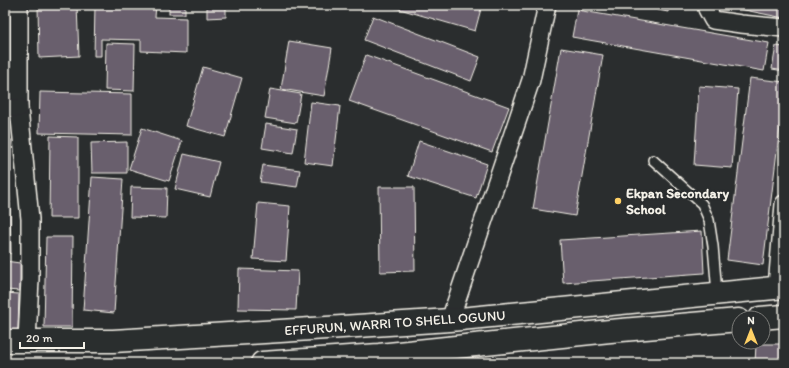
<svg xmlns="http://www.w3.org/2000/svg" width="789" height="368" viewBox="0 0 789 368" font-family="Itim,sans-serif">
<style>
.building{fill:#695e6d;stroke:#f4f1e8}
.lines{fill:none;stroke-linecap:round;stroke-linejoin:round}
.service-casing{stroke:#f4f1e8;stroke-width:12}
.minor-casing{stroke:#f4f1e8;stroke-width:20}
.secondary-casing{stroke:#f4f1e8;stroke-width:25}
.service{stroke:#2a2d2e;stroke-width:9}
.minor{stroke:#2a2d2e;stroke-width:17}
.secondary{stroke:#2a2d2e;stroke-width:22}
.poi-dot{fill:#ffd166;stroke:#2a2d2e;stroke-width:1.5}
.labels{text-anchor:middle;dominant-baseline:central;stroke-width:4;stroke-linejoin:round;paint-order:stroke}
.poi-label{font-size:14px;font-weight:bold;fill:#f4f1e8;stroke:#2a2d2e;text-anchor:start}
.street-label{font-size:14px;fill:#f4f1e8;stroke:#2a2d2e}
</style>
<rect width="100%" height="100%" fill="#2a2d2e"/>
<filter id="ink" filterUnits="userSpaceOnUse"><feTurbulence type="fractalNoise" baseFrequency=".025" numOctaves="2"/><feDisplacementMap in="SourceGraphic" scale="8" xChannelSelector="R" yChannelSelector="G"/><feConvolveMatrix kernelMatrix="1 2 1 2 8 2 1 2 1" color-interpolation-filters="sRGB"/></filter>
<g filter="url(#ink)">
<!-- building -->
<g class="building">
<path d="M38,5h39l2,51 -40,2z"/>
<path d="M95,5h61l-1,12 31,1v35l-45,-2v-11l-40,-1v17h-7z"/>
<rect x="169" y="5" width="16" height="9"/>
<path d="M207,5h19v12l-19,1z"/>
<path d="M386,5h96l-7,26z"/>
<path d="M633,5h36l-1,7z"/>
<path d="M720,5h64v13z"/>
<path d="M577,10l192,33 -5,28 -192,-34z"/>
<path d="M373,16l107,41 -9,24 -107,-41z"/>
<path d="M289,41l43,7 -8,48 -43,-7z"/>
<path d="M106,43l29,1 -1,47 -29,-1z"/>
<path d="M776,46l8,1v24l-12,-2z"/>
<path d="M561,48l42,7 -28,161 -42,-7z"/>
<path d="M366,55l143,52 -17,45 -143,-51z"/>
<path d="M203,67l39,11 -17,59 -39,-11z"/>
<path d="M750,78l34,4v12l-21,171 -36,-5z"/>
<path d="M699,86l39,3 -6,79 -38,-3z"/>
<path d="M270,89l31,5 -5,29 -31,-5z"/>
<path d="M40,92l92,2v41l-93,-2z"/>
<path d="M311,102l29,4 -7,60 -29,-4z"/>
<path d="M266,124l31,5 -4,24 -31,-5z"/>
<path d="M142,128l40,13 -13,40 -40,-12z"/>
<path d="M50,136l28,1v81h-29z"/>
<rect x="5" y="140" width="6" height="32"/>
<path d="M419,141l68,23 -11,34 -68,-22z"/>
<path d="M127,142v31h-35l-1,-30z"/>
<path d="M184,154l35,8 -9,35 -35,-8z"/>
<path d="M263,165l37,5 -3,17 -37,-5z"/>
<path d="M5,176h4l1,26h-5z"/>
<path d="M92,177l31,2 -9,134 -31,-3z"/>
<path d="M131,187l36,1 -1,30 -36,-1z"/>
<path d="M379,187h35l1,84 -35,1z"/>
<path d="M10,203l1,50 -6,1v-50z"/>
<path d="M258,203l32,3 -4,55 -33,-2z"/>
<path d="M702,231l2,42 -141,10 -3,-43z"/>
<path d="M46,237h27l-1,90h-28z"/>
<path d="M5,261l15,2v28l-15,-1z"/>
<path d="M239,269l59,2 -2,39 -58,-1z"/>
<path d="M5,293l14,1 -1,36h-13z"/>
<path d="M756,344h28v19h-29z"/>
</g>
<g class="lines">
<!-- service casing -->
<g class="service-casing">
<path id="service" d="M653,160l49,44 7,16 4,26 4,47"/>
</g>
<!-- minor casing -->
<g class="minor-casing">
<g id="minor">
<path d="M19,5v103l11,111v60l-3,62"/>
<path d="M707,5v4l6,11 28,4 43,4"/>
<path d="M5,108h14"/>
<path d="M777,287l7,-83"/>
<path d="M450,320l81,-240 16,-75"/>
</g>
</g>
<!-- secondary casing -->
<g class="secondary-casing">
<g id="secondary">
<path d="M760,318l24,-2"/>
<path d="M5,341h108l167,-10 170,-11 334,-33"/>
<path d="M262,363l117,-8 231,-24 129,-11"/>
</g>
</g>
<!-- service -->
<use href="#service" class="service"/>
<!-- minor -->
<use href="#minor" class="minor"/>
<!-- secondary -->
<use href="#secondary" class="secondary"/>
</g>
</g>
<!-- markers -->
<circle class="poi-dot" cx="618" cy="201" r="4"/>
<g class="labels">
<!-- poi labels -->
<g class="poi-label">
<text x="626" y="193">Ekpan Secondary<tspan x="626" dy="16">School</tspan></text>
</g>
<!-- street labels -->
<g class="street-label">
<text transform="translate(395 323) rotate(-4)">EFFURUN, WARRI TO SHELL OGUNU</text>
</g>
</g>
<!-- margin -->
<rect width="789" height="368" fill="none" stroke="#2a2d2e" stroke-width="20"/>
<rect x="10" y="10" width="769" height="348" fill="none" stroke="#f4f1e8" stroke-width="1.5" filter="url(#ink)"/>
<!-- north arrow -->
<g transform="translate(751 330)"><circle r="19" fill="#2a2d2e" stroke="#7b7b78"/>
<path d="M0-3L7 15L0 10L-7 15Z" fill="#ffd166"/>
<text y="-6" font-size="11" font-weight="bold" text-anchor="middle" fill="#f4f1e8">N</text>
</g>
<!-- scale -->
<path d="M20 342v6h64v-6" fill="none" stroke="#f4f1e8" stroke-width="2"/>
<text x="26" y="342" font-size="12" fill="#f4f1e8" stroke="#2a2d2e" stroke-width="3" paint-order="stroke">20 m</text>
</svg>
